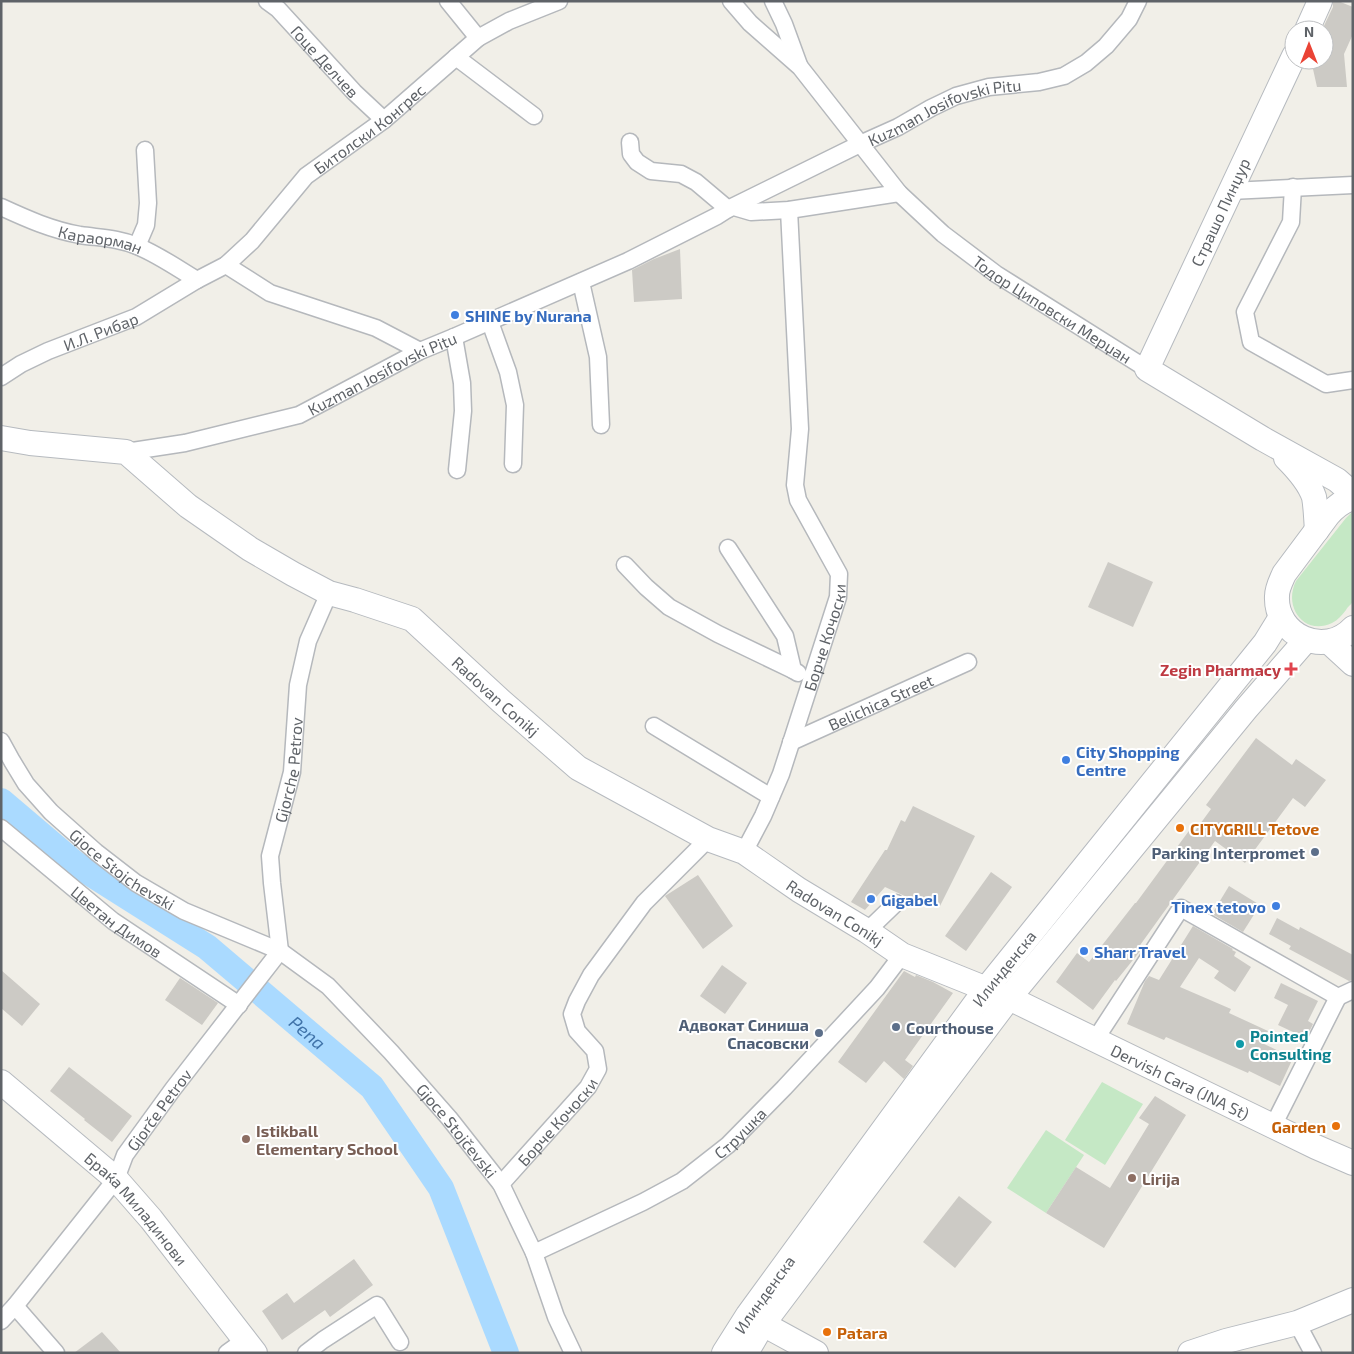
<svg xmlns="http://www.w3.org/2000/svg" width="1354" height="1354" viewBox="0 0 1354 1354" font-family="'Exo 2',sans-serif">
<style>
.green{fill:#c5e8c5}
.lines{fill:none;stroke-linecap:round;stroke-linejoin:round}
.river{stroke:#aadaff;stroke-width:26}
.building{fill:#cccac5}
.street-casing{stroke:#b5b8bc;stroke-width:19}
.secondary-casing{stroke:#b6babf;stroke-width:26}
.street{stroke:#fff;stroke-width:16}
.secondary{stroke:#fff;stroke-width:24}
.shop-dot{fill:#3f7fe0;stroke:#fff;stroke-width:2}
.health-dot{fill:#e0444e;stroke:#fff;stroke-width:2}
.food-dot{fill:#e8710a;stroke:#fff;stroke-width:2}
.service-dot{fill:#5c6f8a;stroke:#fff;stroke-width:2}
.culture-dot{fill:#0f9aa8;stroke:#fff;stroke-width:2}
.education-dot{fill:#8d6e63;stroke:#fff;stroke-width:2}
.labels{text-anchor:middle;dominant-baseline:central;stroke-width:4;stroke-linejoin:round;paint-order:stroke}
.street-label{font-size:16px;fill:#5f6368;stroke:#fff}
.shop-label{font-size:16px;font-weight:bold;fill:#366cbe;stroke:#fff;text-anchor:start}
.health-label{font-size:16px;font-weight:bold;fill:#be3a42;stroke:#fff;text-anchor:end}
.food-label{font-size:16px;font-weight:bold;fill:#c56008;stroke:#fff;text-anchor:start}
.service-label{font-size:16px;font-weight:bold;fill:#4e5e75;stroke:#fff;text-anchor:end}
.culture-label{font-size:16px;font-weight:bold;fill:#0d838f;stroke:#fff;text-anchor:start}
.education-label{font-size:16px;font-weight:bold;fill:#785e54;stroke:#fff;text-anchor:start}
.water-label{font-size:18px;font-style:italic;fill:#4174aa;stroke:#fff}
</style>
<rect width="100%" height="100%" fill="#f1efe8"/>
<!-- green -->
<g class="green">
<path d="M1353,511c0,24 0,47 0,70 0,6 1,15 0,20 -1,3 -6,6 -7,9 -4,5 -8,10 -14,13 -28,13 -49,-16 -36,-42l50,-63z"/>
<path d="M1102,1082l41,22 -38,61 -40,-25z"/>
<path d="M1046,1130l38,25 -38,58 -39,-25z"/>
</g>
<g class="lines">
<!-- river -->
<path class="river" id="s1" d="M1,801l73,62 133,84 165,140 69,101 65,165"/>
</g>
<!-- building -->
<g class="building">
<path d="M1333,1h5l15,6v27l-9,20 3,33h-30l-6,-27h13v-30h-2l11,-23z"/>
<path d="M680,249l2,50 -48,3 -2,-32 22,-11z"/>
<path d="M1108,562l45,20 -20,45 -45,-20z"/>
<path d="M1256,738l36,27 4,-6 30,21 -21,27 -12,-9 -48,65 -30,-22 -77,107 3,2 -25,31 -1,-1 -22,30 -37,-28 21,-29 12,9 46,-59h1l55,-75 4,3 16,-22 -5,-4z"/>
<path d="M913,806l62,30 -35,70 -16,-8 -2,3 -11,-5 -4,1 -22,-10 -20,23 -14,-8 34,-52h2l14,-30 4,2z"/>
<path d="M991,872l21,15 -46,64 -21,-15z"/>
<path d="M698,875l35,51 -30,23 -38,-53z"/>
<path d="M1229,886l31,19 -17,27 -31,-18z"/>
<path d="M1277,918l22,12 1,-3 53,28v25l-4,1 -60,-32 2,-3 -22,-12z"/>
<path d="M1193,926l40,23 -1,1 4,2 -2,4 17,11 -16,25 -21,-14 5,-7 -20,-13 -19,29 51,22 -2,4 39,18 -6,12 31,15 -13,28 -31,-15 -1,2 -82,-36 -2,3 -37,-16 18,-43 4,-5 10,4z"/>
<path d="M722,965l25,18 -22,31 -25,-18z"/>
<path d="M1,970l39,34 -18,22 -21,-18z"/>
<path d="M904,971l11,6 1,-2 17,7 20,11 -48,67 8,6 -9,13 -20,-18 -18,22 -28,-21z"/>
<path d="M180,978l38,25 -16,22 -37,-25z"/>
<path d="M1281,983l37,18 -10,20 5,3 -7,14 -28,-13 10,-20 -14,-7z"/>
<path d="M69,1067l63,49 -20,26 -28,-22 1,-1 -35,-28z"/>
<path d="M1155,1096l31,19 -82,133 -58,-35 30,-46 34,21 39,-64 -10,-6z"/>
<path d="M959,1196l33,26 -37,46 -32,-26z"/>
<path d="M354,1259l19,26 -43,32 -5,-7 -43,30 -20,-29 25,-18 7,10z"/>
<path d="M102,1332l19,21h-47z"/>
</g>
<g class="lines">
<!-- street casing -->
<g class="street-casing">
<g id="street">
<path id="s2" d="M267,1l11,8 76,83 30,28"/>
<path d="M448,1l30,37"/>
<path id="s3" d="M731,1l19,22 50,44 99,126 44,41 53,40 151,95"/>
<path d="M773,1l11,23 15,41"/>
<path d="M456,57l78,59"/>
<path d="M630,142l1,12 6,8 14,9 30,3 15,8 32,27"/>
<path d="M1293,187l-2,35 -46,90 6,30 75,42 27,-4"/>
<path d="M1230,191l123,-6"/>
<path id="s4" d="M1,207c26,12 51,23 79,28 20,3 38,3 57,11 20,8 40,22 60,34"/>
<path d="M734,207l17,5 38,-2 110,-17"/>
<path d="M137,246l9,-21 2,-22 -3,-53"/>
<path d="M226,265l44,28 106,35 44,23"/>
<path d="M581,282l17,75 3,68"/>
<path d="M490,322l18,50 7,33 -2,59"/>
<path d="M454,337l8,46 1,28 -6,59"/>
<path id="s5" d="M1,377l20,-13 27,-13 88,-34 61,-37 29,-15 26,-24 54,-65 78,-56 94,-82 31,-17 50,-20"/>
<path id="s6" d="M126,452l59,-9 114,-28 38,-20 83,-44 34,-14 174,-76 89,-45 11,-7 132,-65 38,-17 33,-19 25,-12 33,-9 50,-5 25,-6 22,-13 20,-17 23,-27 9,-18"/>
<path d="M728,548l57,88 8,34 5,3"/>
<path d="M625,565l21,22 23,20 49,27 75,36"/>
<path d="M654,726l117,71"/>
<path id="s7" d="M1,741l11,20 14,23 25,28 45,40 40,31 48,28 96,40 48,35 63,66 58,66 52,66 33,69 22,64 17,36"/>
<path id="s8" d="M791,742l177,-80"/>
<path id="s9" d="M1,828l112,93 126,84"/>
<path id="s10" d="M744,852l19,-36 18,-42 57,-177 1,-23 -41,-74 -3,-15 5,-56 -11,-219"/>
<path d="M867,931l29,-28"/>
<path id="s11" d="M280,951l-8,-68 -2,-27 22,-84 6,-87 10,-44 21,-48"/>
<path d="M1095,1040l86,-132 157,89 15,-7"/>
<path d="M1273,1126l65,-129"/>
<path id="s12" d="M501,1184l87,-97 10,-18 -3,-18 -18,-20 -5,-17 5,-13 14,-26 53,-72 64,-64"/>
<path id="s13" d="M534,1253l109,-51 39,-21 46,-36 56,-57 93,-100 25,-33"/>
<path d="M15,1306l41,47"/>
<path id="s14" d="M1,1321l14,-15 101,-127 9,-24 48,-66 107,-138"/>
<path d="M1297,1323l16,30"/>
<path d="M227,1353l18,-13"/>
<path d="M306,1353l17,-13 54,-35 23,37"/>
</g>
</g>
<!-- secondary casing -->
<g class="secondary-casing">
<g id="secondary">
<path d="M1307,30l13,-29"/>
<path d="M1294,56l-147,313 116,70 74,41 16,14"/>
<path id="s15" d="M1,438l29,5 96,9 62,54 62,43 43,25 36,19 26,7 57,19 89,82 77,67 130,71 36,13 55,38 68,41 35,24 107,43 307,149 37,16"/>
<path d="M1286,458c11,11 23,24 28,39 2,11 2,22 3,33"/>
<path d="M1353,498c-11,3 -18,9 -25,17l-44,59c-3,7 -7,14 -7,22 -2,40 48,62 76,32"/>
<path d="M1329,642l24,22"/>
<path id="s16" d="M1,1082l115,97 35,40 104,134"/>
<path d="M763,1324l53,29"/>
<path id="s17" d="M724,1353l24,-38 238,-326 279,-346 16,-26"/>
<path d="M746,1353l17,-29 246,-326 237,-289 60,-69"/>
<path d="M1190,1353l36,-12 71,-18 56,-23"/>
</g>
</g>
<!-- street -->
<use href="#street" class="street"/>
<!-- secondary -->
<use href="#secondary" class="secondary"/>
</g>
<!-- markers -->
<g class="shop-dot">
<circle cx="455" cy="315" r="5"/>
<circle cx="1066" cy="760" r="5"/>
<circle cx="871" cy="899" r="5"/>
<circle cx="1276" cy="906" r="5"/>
<circle cx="1084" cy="951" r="5"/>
</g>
<path class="health-dot" d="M1288.5 661.5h5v5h5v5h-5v5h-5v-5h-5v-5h5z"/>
<g class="food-dot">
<circle cx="1180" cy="828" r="5"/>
<circle cx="1336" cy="1126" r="5"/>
<circle cx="827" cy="1332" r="5"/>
</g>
<g class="service-dot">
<circle cx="1315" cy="852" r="5"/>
<circle cx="896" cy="1027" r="5"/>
<circle cx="819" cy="1033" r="5"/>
</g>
<circle class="culture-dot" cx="1240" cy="1044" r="5"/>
<g class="education-dot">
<circle cx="246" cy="1139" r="5"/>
<circle cx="1132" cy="1178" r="5"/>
</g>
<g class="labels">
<!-- street labels -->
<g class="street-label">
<text stroke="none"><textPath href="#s2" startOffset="84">Гоце Делчев</textPath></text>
<text stroke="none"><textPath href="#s6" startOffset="892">Kuzman Josifovski Pitu</textPath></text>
<text stroke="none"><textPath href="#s5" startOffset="451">Битолски Конгрес</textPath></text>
<text transform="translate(1220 212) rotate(-65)">Страшо Пинџур</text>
<text stroke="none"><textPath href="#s4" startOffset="105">Караорман</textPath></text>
<text stroke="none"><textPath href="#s3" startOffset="449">Тодор Циповски Мерџан</textPath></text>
<text stroke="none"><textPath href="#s5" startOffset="110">И.Л. Рибар</textPath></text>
<text stroke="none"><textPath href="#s6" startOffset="270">Kuzman Josifovski Pitu</textPath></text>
<text stroke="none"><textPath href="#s10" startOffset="230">Борче Кочоски</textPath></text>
<text stroke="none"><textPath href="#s15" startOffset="575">Radovan Conikj</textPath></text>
<text stroke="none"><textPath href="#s8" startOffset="98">Belichica Street</textPath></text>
<text stroke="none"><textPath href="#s11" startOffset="184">Gjorche Petrov</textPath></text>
<text stroke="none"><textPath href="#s7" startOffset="179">Gjoce Stojchevski</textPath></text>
<text stroke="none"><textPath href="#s15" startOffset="980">Radovan Conikj</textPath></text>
<text stroke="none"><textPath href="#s9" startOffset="149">Цветан Димов</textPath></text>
<text stroke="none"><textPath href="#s17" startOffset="476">Илинденска</textPath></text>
<text stroke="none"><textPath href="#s15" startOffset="1365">Dervish Cara (JNA St)</textPath></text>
<text stroke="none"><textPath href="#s14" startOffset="265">Gjorče Petrov</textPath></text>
<text stroke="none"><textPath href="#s12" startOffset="84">Борче Кочоски</textPath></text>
<text stroke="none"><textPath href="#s7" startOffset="611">Gjoce Stojčevski</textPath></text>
<text stroke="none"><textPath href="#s13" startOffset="240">Струшка</textPath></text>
<text stroke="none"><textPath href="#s16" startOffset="186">Браќа Миладинови</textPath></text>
<text stroke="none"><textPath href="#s17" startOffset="71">Илинденска</textPath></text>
</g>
<!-- shop labels -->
<g class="shop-label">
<text x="465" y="315">SHINE by Nurana</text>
<text x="1076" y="751">City Shopping<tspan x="1076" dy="18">Centre</tspan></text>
<text x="881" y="899">Gigabel</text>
<text x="1266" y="906" text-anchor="end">Tinex tetovo</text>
<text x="1094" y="951">Sharr Travel</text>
</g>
<!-- health labels -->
<g class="health-label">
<text x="1281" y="669">Zegin Pharmacy</text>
</g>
<!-- food labels -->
<g class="food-label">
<text x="1190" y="828">CITYGRILL Tetove</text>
<text x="1326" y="1126" text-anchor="end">Garden</text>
<text x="837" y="1332">Patara</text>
</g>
<!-- service labels -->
<g class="service-label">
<text x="1305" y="852">Parking Interpromet</text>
<text x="809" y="1024">Адвокат Синиша<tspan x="809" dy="18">Спасовски</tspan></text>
<text x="906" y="1027" text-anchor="start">Courthouse</text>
</g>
<!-- culture labels -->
<g class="culture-label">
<text x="1250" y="1035">Pointed<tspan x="1250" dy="18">Consulting</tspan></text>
</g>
<!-- education labels -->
<g class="education-label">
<text x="256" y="1130">Istikball<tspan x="256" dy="18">Elementary School</tspan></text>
<text x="1142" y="1178">Lirija</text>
</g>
<!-- water labels -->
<g class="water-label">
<text stroke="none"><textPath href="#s1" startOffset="385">Pena</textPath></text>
</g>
</g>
<!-- border -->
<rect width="1354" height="1354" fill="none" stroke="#5f6368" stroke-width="5"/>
<!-- north arrow -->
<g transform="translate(1309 45)"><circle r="24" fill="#ffffff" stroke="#bfc1c3"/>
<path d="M0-4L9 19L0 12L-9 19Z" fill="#ea4335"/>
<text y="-8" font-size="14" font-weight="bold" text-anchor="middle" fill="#5f6368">N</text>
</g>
</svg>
